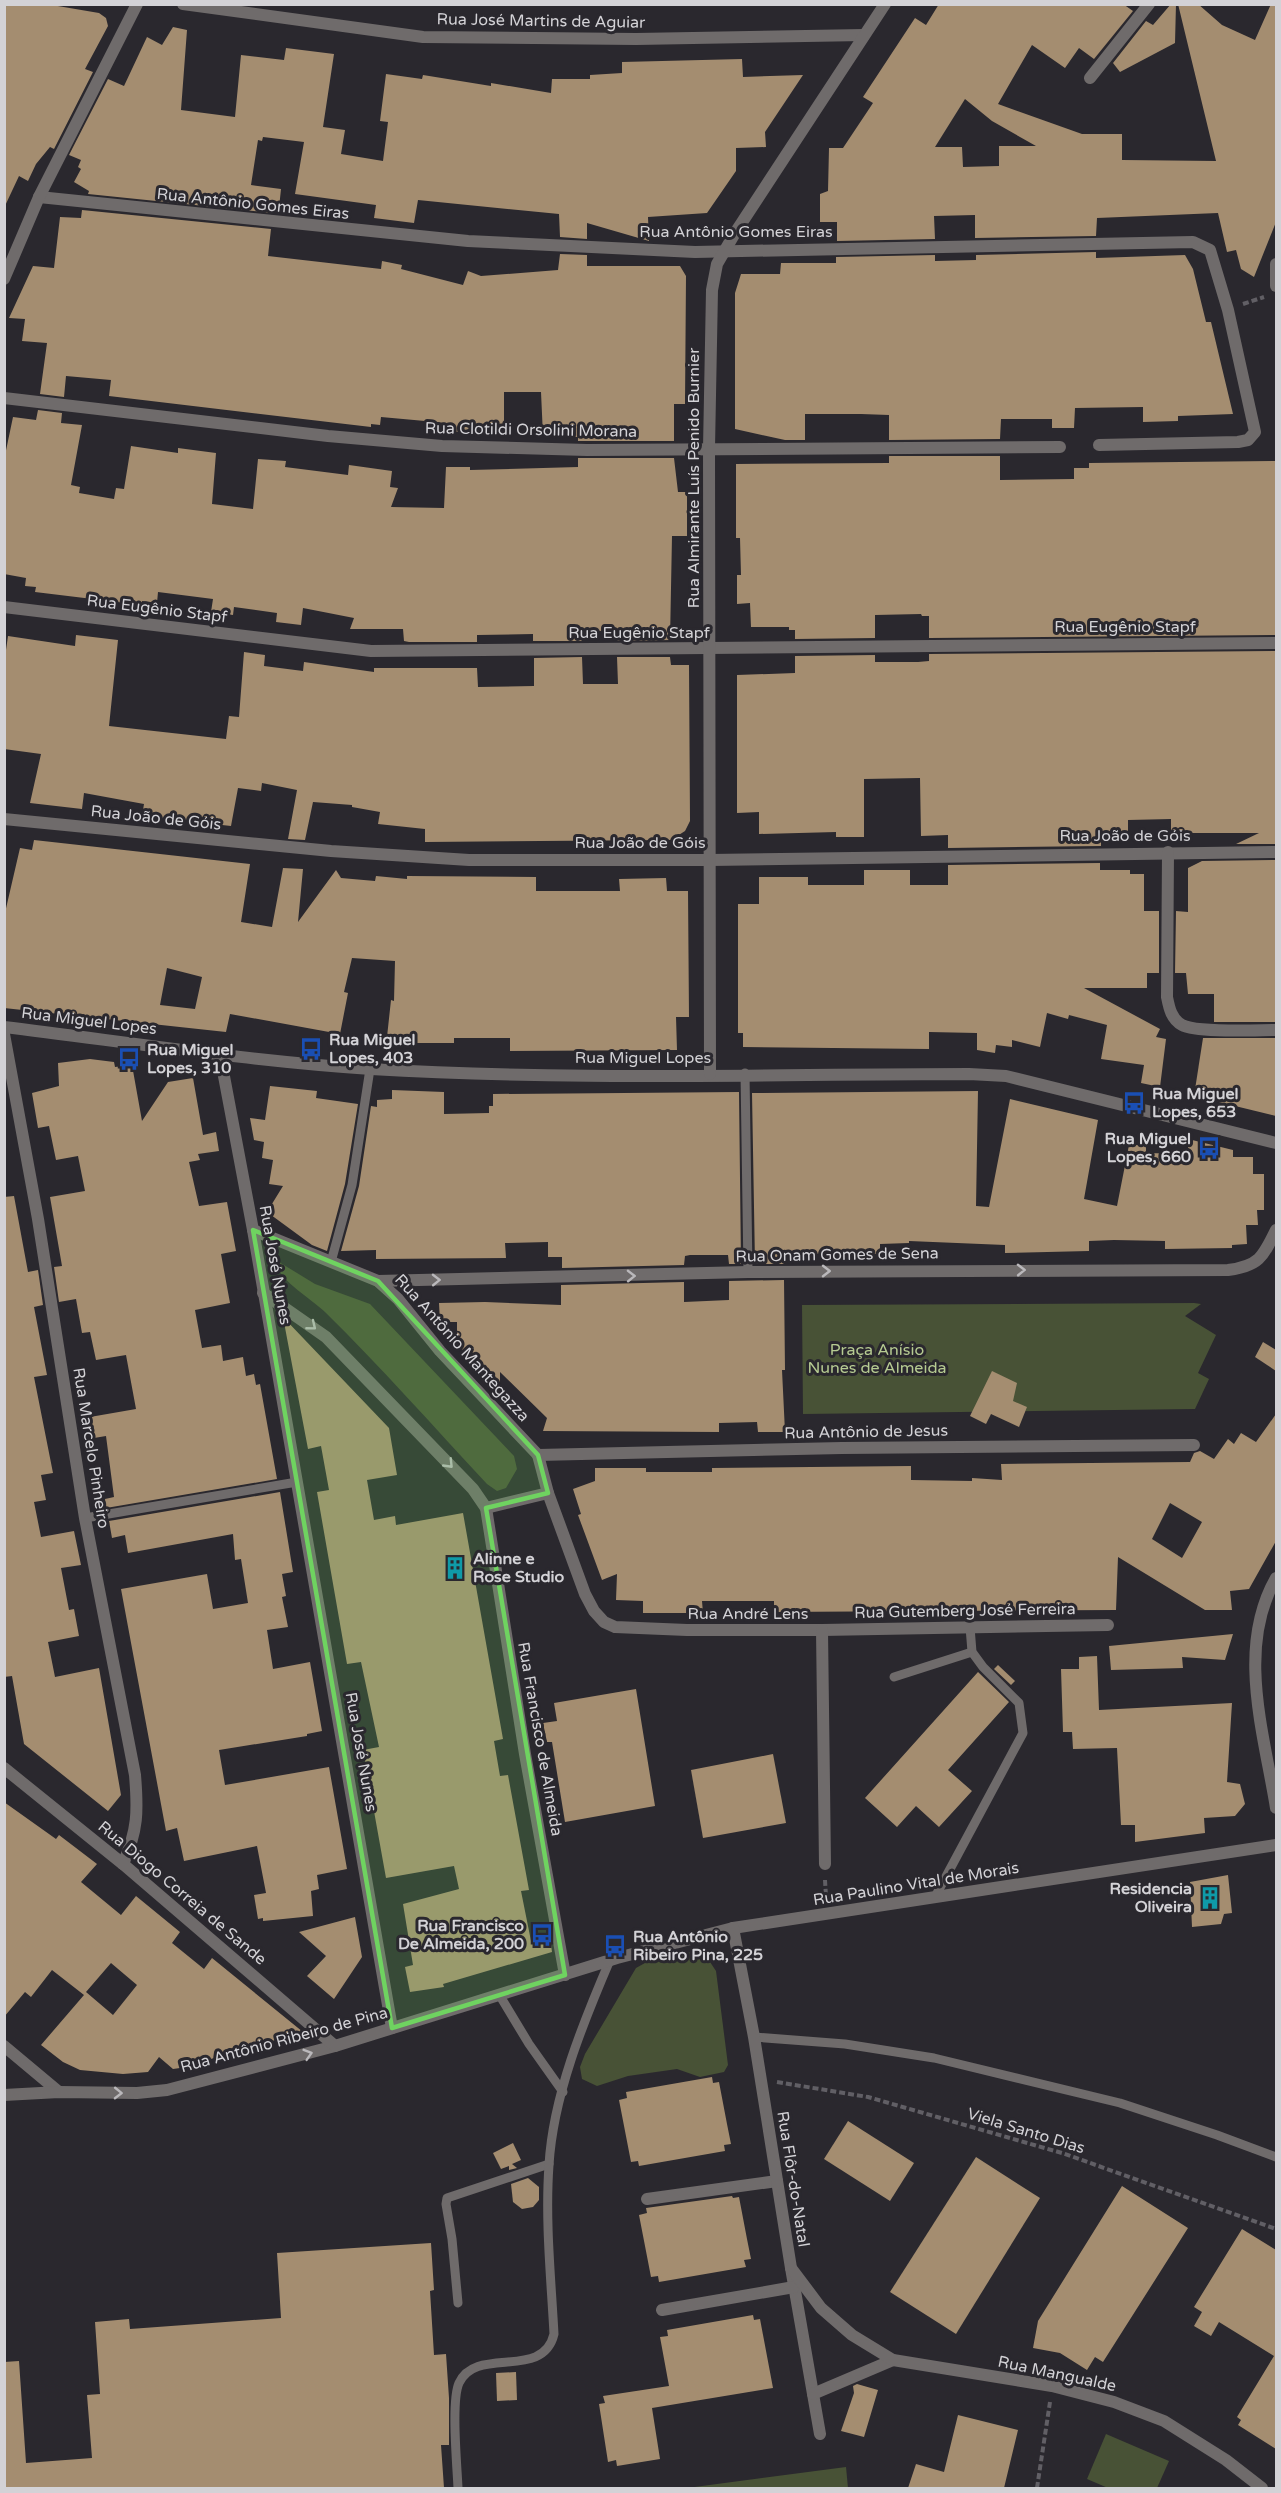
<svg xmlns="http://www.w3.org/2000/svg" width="1281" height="2493" viewBox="0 0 1281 2493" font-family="'Varela Round',sans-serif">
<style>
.green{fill:#485236}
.building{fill:#a48d70;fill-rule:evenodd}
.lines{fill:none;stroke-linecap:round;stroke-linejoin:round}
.path{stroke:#615f65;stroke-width:4;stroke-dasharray:6 3;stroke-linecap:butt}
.service{stroke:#6f6b6b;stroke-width:9}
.minor{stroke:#6f6b6b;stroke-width:12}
.tertiary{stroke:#6f6b6b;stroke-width:12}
.oneway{stroke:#bab8bb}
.marked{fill:#6fd360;fill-opacity:0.2;stroke:#6fd360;stroke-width:4.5;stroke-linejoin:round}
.labels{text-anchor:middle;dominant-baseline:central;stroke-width:6;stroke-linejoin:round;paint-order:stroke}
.street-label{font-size:16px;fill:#d3d2d6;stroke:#2a282e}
.poi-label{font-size:16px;font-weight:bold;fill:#d3d2d6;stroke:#2a282e;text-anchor:start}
.park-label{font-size:16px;fill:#b6cb92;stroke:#2a282e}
</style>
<rect width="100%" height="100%" fill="#2a282e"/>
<!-- green -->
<g class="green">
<path d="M279,1262l36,22 55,20 144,152 3,13 -11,19 -9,3 -10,-7c-54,-58 -106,-117 -162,-172 -11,-11 -47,-33 -48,-47z"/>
<path d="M1194,1303l7,1 -16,12 31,19 -18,38 11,6 -14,30 -392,5 -1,-109z"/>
<path d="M672,1948l34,8 10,15 12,94 -4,7 -24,5 -23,-8 -49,7 -31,10 -15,-7 -2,-12 5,-13 51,-86z"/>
<path d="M1106,2434l63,27 -12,27h-49l-21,-9z"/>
<path d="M846,2467l2,21h-161z"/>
</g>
<!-- building -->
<g class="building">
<path d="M4,4h42l53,9 7,5 2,8 -23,43 8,3 -39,77 -4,-2 -14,17 -8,17 -9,-5 -15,32z"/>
<path d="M939,4h184l10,7 -39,48 -15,-11 -14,20 -33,-23 -34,59 84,30h40v26l94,1 -38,-157h20l24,21 33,15 16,-36h5v218l-22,55 -13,-8 -5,-19 -9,2 -9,-39 -121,5 -1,18 -121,2v-23l-41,1 1,23 -98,2v-19h-17v-28l8,-3 1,-43h14l30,-45 -10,-6 52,-79 11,7zM965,99l27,22 44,25h-37v20l-36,1 -1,-20h-27z"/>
<path d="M1171,4h5l-1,39 -55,29 -7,-9 33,-42 7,4z"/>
<path d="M173,27l14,3 -6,80 54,7 6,-62 43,5 2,-12 48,6 -11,73 22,3 -4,24 42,7 5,-39 -8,-1 6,-47 36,5 1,-4 68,11v-3l60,10 1,-14h38v-4l32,-2v-11l120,-3 1,18 60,-2 -38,57 1,15 -30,1v23l-29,42 -59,4 1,24 -62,-18v16l-27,-2 -1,-23 -141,-14 -4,23 -40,-5 2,-13 -81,-11 9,-52 -41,-5 -1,4 -4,-1 -7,45 30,4 -2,19 -6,-1v6l-185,-19 1,-3 -15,-9 7,-13 -3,-2 3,-7 -12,-5 39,-76 16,7 23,-49 15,8z"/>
<path d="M82,210l189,19 -3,27 113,13 1,-8 20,4 -1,4 62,16 5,-14 13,5 77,-6 2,-16 27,1v11h93l6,10 -1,128h-11v37h-96v-4l-35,-1 -2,-44h-37v40l-31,1 -30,-2 4,-8 -66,-6 -1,8 -9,-1v3l-262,-31 2,-16 -45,-4 -2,21 -24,-3 7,-51 -25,-2 3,-22 -16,-1 24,-52 21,2 6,-51 21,1z"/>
<path d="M1096,252v6l89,-3 8,14 13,53h5l22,92 -55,2v5l-35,1v-15l-68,1 -1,20h-22v-9h-51l-1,20 -111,1v-25l-28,-1h-56v26h-20l-50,-11v-136l6,-19h39l1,-11h55v-6l99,-2v6l41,-1v-5z"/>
<path d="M38,410l24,3 -1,10 21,2 -11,60 9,2 -1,6 35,6 2,-11 8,1 7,-43 47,7v-5l38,5 -4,51 41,5 5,-50 28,2 -1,6 63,8 1,-10 43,6 -2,16 8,1 -7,19 53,1 2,-41h24v3l108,-3v-9h96l4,34h9v44h-15l-2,104 -53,1v-11l-35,2v9h-49v-7l-56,1v7h-68l-5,-1 -1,-12h-53l4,-11 -51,-10 -2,17 -25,-3 1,-9 -43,-6 -1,8 -22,-3 2,-13 -55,-7 -1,11 -15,-2v4l-107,-13 1,-5 -11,-1 1,-8 -22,-4v-114l9,-43 23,3z"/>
<path d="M889,456h111v24l74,-1v-11h15v-5l187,-2 -1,174 -346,3v-22h-7l-1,-2 -46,1v23l-80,1v-9h-6v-3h-38l-1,-24 -13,1v-29h4l-1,-37h-4v-74l153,-1z"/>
<path d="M76,635l42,5 -9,86 117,13 3,-23 10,1 5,-65 21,3 -1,11 39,5 1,-9 70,10v-4h103l1,19 56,-1v-28l48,-1 1,27h35l-1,-27h53l1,8h18l1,156 -5,10 -14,9 -246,2v-13l-47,-5 2,-12 -28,-5v-2l-39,-3 -8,38 -17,-1 9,-49 -35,-7 -1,8 -23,-3 -7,38 -89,-10 2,-12 -60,-11 -2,16 -52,-6 11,-49 -37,-5v-85l4,-28 67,10z"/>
<path d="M1275,651l1,193h-40l23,-11h-88v-14l-43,1v13l-27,1v12l-153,2v-13l-27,1 -1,-58 -56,1v58h-28v-5l-77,2v-22l-22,1v-138l58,-2v-17l80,-1v7h43l11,-1v-7z"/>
<path d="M34,840l216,24 -9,58 31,5 11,-59 20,1 -5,53 38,-52 5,8 34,3 1,-5 31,3v-3l129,1v14h84l-1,-12 47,-1 1,13h21l1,126h-13l1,33 -167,1v-13h-56v5h-49v-6h-18l4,-37 3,1 1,-40 -43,-3 -8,34 4,1 -8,41 -110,-20 -4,18 -222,-24v-91l16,-69 12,2zM167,968l35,9 -7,32 -35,-4z"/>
<path d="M1276,860v162h-62v-28h-26l-2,-21h-11l1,-62 12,1v-44l14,-7z"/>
<path d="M1100,863v7h30v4h14v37h15v62h-12v15h-63l76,41 -4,8 10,2 -6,48 -19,-4 3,-18 -43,-6 6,-34 -38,-10 -1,4 -21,-6 -7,34 -28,-7v7l-16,-2 -1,8 -18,-3v-17l-48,-1v17l-186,-2v-14h-5v-129h21v-27h49v8h56v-15h46v15h38v-20z"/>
<path d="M1203,1038h73v78l-82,-20z"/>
<path d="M90,1059l24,3 1,5 17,-2 10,56 26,-39 25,-4 10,57 13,-3 3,19 -21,3 2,6 -11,2 10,44 28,-4 9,49 -15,3 9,49 -35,7 7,38 19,-3 2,16 20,-4 3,19 8,-2 2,11 4,-1 17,95 -171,29 -1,-9 9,-2 -8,-61 -12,2 -4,-21 46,-8 -10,-54 -30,5 -6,-28 -8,1 -6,-34 -17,3 -5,-35 8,-1 -12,-69 35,-6 -7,-35 -22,4 -7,-34 -11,2 -6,-35 27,-7 -1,-23z"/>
<path d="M270,1086l47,5 -1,7 42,6 -13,80 -18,67 -15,-6 -45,-33 16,-26 -14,-2 4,-24 -11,-2 2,-16 -10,-2 -4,-22 15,2z"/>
<path d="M392,1090l52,2v22l45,-1v-7h4v-12l246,-2 2,172h-12l-1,-9h-38l-5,1 -1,9 -122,3v-11h-14v-15l-43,1 1,15 -130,1v-9l-35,1 18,-65 12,-80 6,1v-7l15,-1z"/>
<path d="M978,1091l-2,115 13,1 21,-108 88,21 -14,79 33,7 12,-61h17v8l42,1v-15l45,11v7h20v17h11v36h-7l1,15h-12l1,19 -15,1v3l-67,1v-8l-51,-1 -25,1v10l-84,2v-8l-96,-4v2l-29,1v10h-95l-1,10h-29l-3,-171z"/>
<path d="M14,1196l14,76 10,-2 5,35 -9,2 13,68 -13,2 19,96 -12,2 5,25 -12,2 7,35 33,-6 7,34 -20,3 8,42 5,-1 5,27 -31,6 7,35 44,-9 22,127 -13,16 -84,-67 -12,-68 -8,1v-480z"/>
<path d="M784,1280l1,90h-3l3,62h-27l-1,-10 -38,1v9l-176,-1 4,-13 -47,-46v18l-43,-46v-22h-17l-1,-19 46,-1 76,3v-20l123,-3v20l45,-2v-19z"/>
<path d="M283,1317l106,111 8,47 -30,5 7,40 21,-4 1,9 67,-12 40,226 -9,2 6,35 8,-1 21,115 -8,1 10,50 19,-4 2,15 -109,32 1,3 -34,5 -5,-25 8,-2 -10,-61 56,-15 -5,-23 -68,12 -23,-128 16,-3 -18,-85 -14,2 -30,-172 12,-2 -8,-44 -13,3z"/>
<path d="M1263,1342l13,8v21l-21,-14z"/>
<path d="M992,1371l25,12 -4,18 14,6 -8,20 -28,-13 -5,10 -16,-8z"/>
<path d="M1276,1414v127l-27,48 -19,2 2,19h-27l-87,-53 -2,53 -342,2v-11h-72l1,12h-60v-12l-27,-1 1,-26 -15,6 -24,-65 3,-1 -8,-25 22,-8v-13h51v4h66v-4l199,-2v14l61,1v-3l30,2 -1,-16 189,-2 4,-9 6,-2 14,8 14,-20 6,5 7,-11 15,9zM1170,1503l32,19 -20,36 -30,-19z"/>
<path d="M280,1492l13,80 -11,2 4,22 -4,1 6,30 -21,3 6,39 37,-7 12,69 -15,3v2l-88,14 6,35 104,-18 18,102 -30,6 2,14 -8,2 2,25 -50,5v-3l-5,1 -4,-24 12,-2 -9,-47 -73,15 -7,-33 -11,3 -45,-242 86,-15 6,35 35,-6 -7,-44 -6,1 -2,-26 -105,19 -3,-18 -13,3 -3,-17z"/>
<path d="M1233,1634l-8,26 -43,-3 1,11 -72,2 -2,-24z"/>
<path d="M1097,1656l2,54 133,-7 -5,79 13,2 5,20 -10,12 -31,2 1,15 -70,9v-17h-14l-4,-77 -44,1 -1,-17h-9l-2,-63h18v-12z"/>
<path d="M998,1665l17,16 -4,4 -17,-16z"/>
<path d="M978,1672l31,30 -61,68 24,21 -33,36 -23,-21 -19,21 -32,-29z"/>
<path d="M636,1689l19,117 -90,16 -13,-80h-5l-4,-19 14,-2 -3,-18z"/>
<path d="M773,1754l13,69 -83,15 -12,-68z"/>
<path d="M4,1802l52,37 3,-4 38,29 -16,18 40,33 15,-19 44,36 -8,11 32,26 8,-11 91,74 -123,36 -7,1 -14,-12 -11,15 -25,2 -43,-4 -17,-8 -22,-17 43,-50 -32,-25 -21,27 -6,-5 -21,25zM111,1963l26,22 -24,30 -27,-23z"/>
<path d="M1228,1875l4,38 -8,1 -3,10 -29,3 -2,-45z"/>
<path d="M355,1917l7,40 -28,42 -27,-23 19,-20 -27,-24z"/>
<path d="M712,2077l1,6 6,-1 8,42 4,20 -7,1 1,6 -86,15 -1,-5 -7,1 -12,-62 8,-2 -1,-6z"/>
<path d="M848,2121l66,42 -24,38 -66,-42z"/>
<path d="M513,2143l8,17 -9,4 5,4 -8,2v-4l-8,3 -8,-16z"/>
<path d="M976,2157l64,41 -84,136 -66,-42z"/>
<path d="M528,2178l11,9v13l-6,7 -11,2 -9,-7 -2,-18z"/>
<path d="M1122,2186l66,42 -85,134 -8,-5 -8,13 -27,-17 -27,-5 5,-27z"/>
<path d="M732,2196l1,2 6,-1 8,42 4,20 -7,1 2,7 -87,15 -1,-6 -7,1 -12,-62 8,-2 -1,-5z"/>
<path d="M1242,2229l34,21v199l-38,-24 3,-5 -4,-3 37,-61 -55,-34 -8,14 -17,-10 8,-14 -8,-5z"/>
<path d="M431,2243l3,47 -4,1 4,64 12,-1 3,44v47h-8l3,43h-440v-126l15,-1 7,102 66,-5 -5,-63 13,-1 -5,-72 34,-3 1,10 151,-11 -4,-65z"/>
<path d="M753,2315l1,5 6,-1 13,69 -121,20 8,51 -43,7 -1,-6 -8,2 -9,-58 6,-1 -2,-7 66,-10 -9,-49 8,-1 -1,-6z"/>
<path d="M516,2372l1,28 -20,1 -1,-28z"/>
<path d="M857,2384l21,6 -14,47 -23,-6 13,-38 -1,-7z"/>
<path d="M958,2415l60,15 -14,58h-96l8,-24 28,8z"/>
</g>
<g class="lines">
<!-- path -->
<g class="path">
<path d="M1243,304l21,-7"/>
<path d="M825,1880l1,17"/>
<path d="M777,2082l91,15 194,56 214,76"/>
<path d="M1037,2488l13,-86"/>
</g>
<!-- service -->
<g class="service">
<path d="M745,1073l3,199"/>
<path d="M331,1262l21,-77 18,-116"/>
<path d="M85,1518l212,-36"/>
<path d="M894,1677l78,-25"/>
<path d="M935,1897l88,-164 -4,-30 -36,-36 -11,-15 -2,-25"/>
<path d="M500,1996l29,48 34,48"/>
<path d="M754,2037l91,7 89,14 186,45 97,32 59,22"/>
<path d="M458,2303l-6,-64 -6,-35 1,-6 102,-34"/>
<path d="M458,2488c-1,-23 -7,-87 1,-105 17,-38 84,-2 95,-49 -3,-56 -9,-113 -5,-169 4,-69 34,-142 61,-205"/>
</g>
<!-- minor -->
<g class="minor">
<path d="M183,4l240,33 213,2 228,-4"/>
<path d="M1090,78l59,-74"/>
<path d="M39,197l429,44 227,11 498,-10 17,8 18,60 27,122 -7,8 -10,2 -139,3"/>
<path d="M1276,264v22"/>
<path d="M4,279l35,-82 98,-193"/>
<path d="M4,398l324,38 114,10 145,4 473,-3"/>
<path d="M4,607l367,44 905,-8"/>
<path d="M4,819l327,32 138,9h241l566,-8"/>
<path d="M1168,852l-1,145c2,10 4,22 15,28 15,8 75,5 94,5"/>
<path d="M4,1027c123,15 245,34 367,42 198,12 399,5 598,5l37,2 270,67"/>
<path d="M4,1034l34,185 47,299 50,257c3,36 3,55 -12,89"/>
<path d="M220,1055l33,175 139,798"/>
<path d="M710,1074l-1,-626 3,-158 5,-26 18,-31 150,-229"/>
<path d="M253,1230l125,51 20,18 42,52 98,104 10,38 37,101 9,17 10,11 11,5 72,3h135l286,-5"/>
<path d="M378,1281l370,-9 480,-2c31,-4 35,-13 48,-40"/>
<path d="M263,1293l63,44 147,152 13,19 39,246 40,221"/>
<path d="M538,1455l304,-7 352,-3"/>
<path d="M486,1508l62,-15"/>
<path d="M1276,1578c-40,70 -12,155 0,230"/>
<path d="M822,1630l3,234"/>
<path d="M4,2046l55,46"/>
<path d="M4,2095l55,-3 78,1 30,-3 168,-44"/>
<path d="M647,2199l130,-18"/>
<path d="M791,2268l29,166"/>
<path d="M662,2310l132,-23"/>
<path d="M813,2394l80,-34"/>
</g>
<!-- tertiary -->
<g class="tertiary">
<path d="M4,1768l119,96 212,182 282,-88 116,-30 543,-83"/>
<path d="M733,1928l21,109 37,231 30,40 31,27 41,25 159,26 62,16 50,19 62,39 36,28"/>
</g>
</g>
<!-- one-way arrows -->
<defs><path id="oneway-chevron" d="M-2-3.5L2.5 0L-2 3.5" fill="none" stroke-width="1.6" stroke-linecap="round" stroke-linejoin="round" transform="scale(1.5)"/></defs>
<g class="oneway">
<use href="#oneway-chevron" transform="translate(1021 1270) rotate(-1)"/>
<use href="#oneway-chevron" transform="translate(826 1271)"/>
<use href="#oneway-chevron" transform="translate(631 1276) rotate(-1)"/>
<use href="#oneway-chevron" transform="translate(436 1280) rotate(-1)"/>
<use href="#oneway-chevron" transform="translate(312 1326) rotate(39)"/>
<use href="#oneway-chevron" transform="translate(449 1464) rotate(46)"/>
<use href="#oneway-chevron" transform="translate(308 2054) rotate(-17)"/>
<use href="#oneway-chevron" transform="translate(118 2093) rotate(1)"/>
</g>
<!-- marked area -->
<path class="marked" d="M253,1230l125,51 160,174 10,38 -62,15 79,467 -173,53z"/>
<!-- icons -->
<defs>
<g id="bus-bare" transform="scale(1.8)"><path d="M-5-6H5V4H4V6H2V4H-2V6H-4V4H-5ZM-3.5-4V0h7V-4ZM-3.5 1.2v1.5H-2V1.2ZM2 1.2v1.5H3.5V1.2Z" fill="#1a4fb4" stroke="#2a282e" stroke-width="2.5" paint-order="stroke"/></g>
<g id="building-bare" transform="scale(1.8)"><path d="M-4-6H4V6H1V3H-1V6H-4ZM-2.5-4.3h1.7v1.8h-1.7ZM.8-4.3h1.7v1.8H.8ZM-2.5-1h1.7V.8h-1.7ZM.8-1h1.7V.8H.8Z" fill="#0f9aa8" stroke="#2a282e" stroke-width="2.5" paint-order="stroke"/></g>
</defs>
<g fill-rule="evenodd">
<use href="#bus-bare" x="311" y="1049"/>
<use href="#bus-bare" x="129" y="1059"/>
<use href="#bus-bare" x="1134" y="1103"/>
<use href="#bus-bare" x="1209" y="1148"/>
<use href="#building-bare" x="455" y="1568"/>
<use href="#building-bare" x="1210" y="1898"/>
<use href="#bus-bare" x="542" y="1935"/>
<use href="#bus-bare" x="615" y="1946"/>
</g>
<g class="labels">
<!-- street labels -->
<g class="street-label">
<text transform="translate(541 21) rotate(1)">Rua José Martins de Aguiar</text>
<text transform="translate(253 204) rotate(6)">Rua Antônio Gomes Eiras</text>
<text x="736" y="232">Rua Antônio Gomes Eiras</text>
<text transform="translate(531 430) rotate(1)">Rua Clotildi Orsolini Morana</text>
<text transform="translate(694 478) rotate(-90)">Rua Almirante Luís Penido Burnier</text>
<text transform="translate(157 609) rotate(7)">Rua Eugênio Stapf</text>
<text x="1125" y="627">Rua Eugênio Stapf</text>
<text x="639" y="633">Rua Eugênio Stapf</text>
<text transform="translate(156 818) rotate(6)">Rua João de Góis</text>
<text x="1125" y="836">Rua João de Góis</text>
<text x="640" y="843">Rua João de Góis</text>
<text transform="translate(89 1021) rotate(7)">Rua Miguel Lopes</text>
<text x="643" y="1058">Rua Miguel Lopes</text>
<text transform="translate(837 1255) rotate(-1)">Rua Onam Gomes de Sena</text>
<text transform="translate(275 1265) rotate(80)">Rua José Nunes</text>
<text transform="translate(462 1348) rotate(48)">Rua Antônio Mantegazza</text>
<text transform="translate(866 1432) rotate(-1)">Rua Antônio de Jesus</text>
<text transform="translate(91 1448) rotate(81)">Rua Marcelo Pinheiro</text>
<text transform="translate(965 1611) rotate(-1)">Rua Gutemberg José Ferreira</text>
<text x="748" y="1614">Rua André Lens</text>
<text transform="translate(540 1739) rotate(80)">Rua Francisco de Almeida</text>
<text transform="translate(361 1752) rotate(80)">Rua José Nunes</text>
<text transform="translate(916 1884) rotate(-9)">Rua Paulino Vital de Morais</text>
<text transform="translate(182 1893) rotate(40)">Rua Diogo Correia de Sande</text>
<text transform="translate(284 2040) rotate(-15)">Rua Antônio Ribeiro de Pina</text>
<text transform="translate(1026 2131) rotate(17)">Viela Santo Dias</text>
<text transform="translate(793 2179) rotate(81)">Rua Flôr-do-Natal</text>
<text transform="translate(1057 2374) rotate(12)">Rua Mangualde</text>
</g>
<!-- poi labels -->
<g class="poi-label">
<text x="329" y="1040">Rua Miguel<tspan x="329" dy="18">Lopes, 403</tspan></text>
<text x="147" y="1050">Rua Miguel<tspan x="147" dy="18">Lopes, 310</tspan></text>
<text x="1152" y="1094">Rua Miguel<tspan x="1152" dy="18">Lopes, 653</tspan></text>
<text x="1191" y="1139" text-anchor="end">Rua Miguel<tspan x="1191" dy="18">Lopes, 660</tspan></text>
<text x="473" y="1559">Alinne e<tspan x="473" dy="18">Rose Studio</tspan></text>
<text x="1192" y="1889" text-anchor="end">Residencia<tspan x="1192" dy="18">Oliveira</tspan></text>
<text x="524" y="1926" text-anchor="end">Rua Francisco<tspan x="524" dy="18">De Almeida, 200</tspan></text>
<text x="633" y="1937">Rua Antônio<tspan x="633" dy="18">Ribeiro Pina, 225</tspan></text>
</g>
<!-- park labels -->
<g class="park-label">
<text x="877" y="1350">Praça Anísio<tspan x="877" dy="18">Nunes de Almeida</tspan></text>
</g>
</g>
<!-- border -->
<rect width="1281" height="2493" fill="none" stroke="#d3d2d6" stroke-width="12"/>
</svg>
